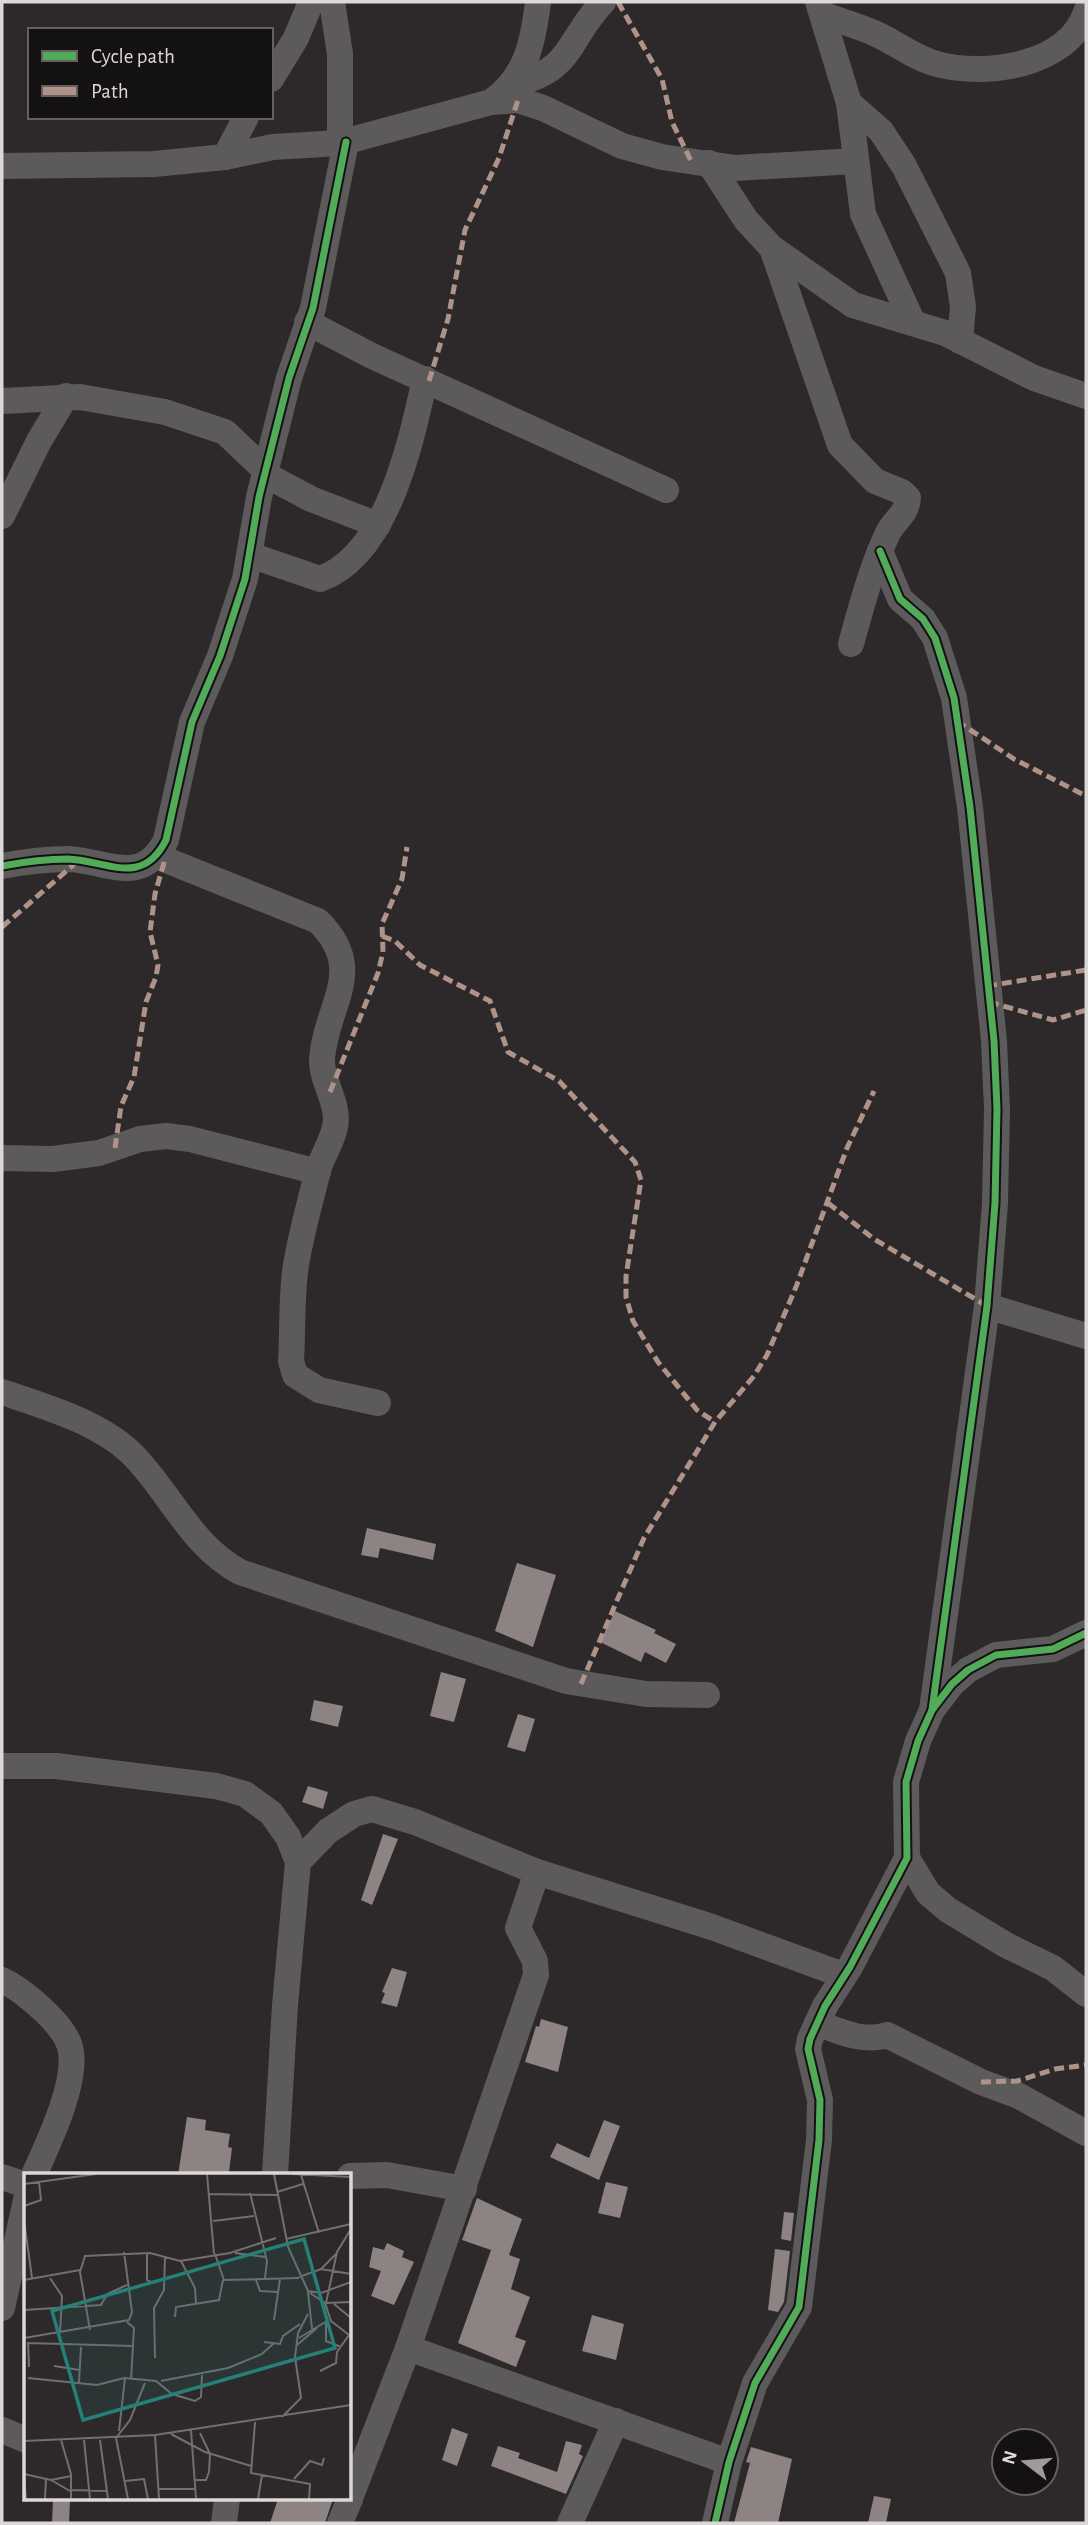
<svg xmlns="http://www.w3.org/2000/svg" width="1088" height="2525" viewBox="0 0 1088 2525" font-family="'Alegreya Sans',sans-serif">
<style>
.building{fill:#8d8382}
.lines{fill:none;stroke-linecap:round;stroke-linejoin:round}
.minor{stroke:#5c5a5b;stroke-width:26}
.quiet{stroke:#af9288;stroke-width:5;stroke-dasharray:10 5;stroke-linecap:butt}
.cycleway-casing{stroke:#141112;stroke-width:11}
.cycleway{stroke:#51ab58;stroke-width:7}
.inset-road{fill:none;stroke:#736e6f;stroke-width:2}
.view{fill:#248079;fill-opacity:0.15;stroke:#248079;stroke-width:3.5}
.inset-edge{fill:none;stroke:#dcd7d8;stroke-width:3.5}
</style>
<rect width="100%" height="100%" fill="#2d2829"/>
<!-- building -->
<g class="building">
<path d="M367,1528l69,16 -3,16 -53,-12 -2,10 -17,-3z"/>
<path d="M517,1563l39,12 -23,72 -38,-16z"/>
<path d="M615,1611l41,19 -2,3 22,11 -10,19 -21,-11 -4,10 -41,-20z"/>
<path d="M441,1672l25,7 -12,43 -24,-6z"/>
<path d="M314,1700l29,6 -5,21 -28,-7z"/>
<path d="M518,1714l17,5 -10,33 -18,-5z"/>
<path d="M308,1786l20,6 -5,17 -21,-7z"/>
<path d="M383,1834l15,5 -26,66 -11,-5z"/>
<path d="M392,1968l15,4 -10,35 -16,-4 4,-10 -3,-1z"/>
<path d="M541,2019l27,8 -10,45 -33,-10 11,-36 3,1z"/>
<path d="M187,2117l19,3 -1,10 25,4 -2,13 4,1 -3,24 -51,3z"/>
<path d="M604,2120l16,6 -21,54 -49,-23 7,-14 32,15z"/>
<path d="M606,2182l22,5 -8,31 -22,-5z"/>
<path d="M477,2198l45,21 -13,36 11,4 -9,30 19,8 -15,40 11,4 -10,26 -58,-24 33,-93 -29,-10z"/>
<path d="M784,2212l10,1 -3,28 -10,-2z"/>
<path d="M387,2243l17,8 -2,6 12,5 -20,43 -23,-9 10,-25 -12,-4 4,-20 11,3z"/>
<path d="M775,2249l15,2 -6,51 -6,10 -10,-2z"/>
<path d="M592,2315l32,9 -8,36 -34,-9z"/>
<path d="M452,2428l16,6 -11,32 -15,-6z"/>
<path d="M566,2441l16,4 -3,9 4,2 -17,38 -75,-28 7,-20 22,7 -2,5 39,14z"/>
<path d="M751,2447l41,12 -14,64h-44l16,-60 -4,-1z"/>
<path d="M874,2496l17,3 -5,24h-18z"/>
<path d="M53,2499l17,1 -1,23h-17z"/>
<path d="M278,2499h55l-8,24h-55z"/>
</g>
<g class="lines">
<!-- minor -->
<g class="minor">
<path d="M332,2l8,52v89"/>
<path d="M818,2l31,101 14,111 50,109"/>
<path d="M824,15c16,6 34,11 50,18 21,9 40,25 63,31 48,13 131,2 149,-52"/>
<path d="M271,79l25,-41 15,-36"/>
<path d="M513,84c61,-13 54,-45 90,-82"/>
<path d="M491,102l27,-2 25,8 79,38 40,11 73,11 121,-7"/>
<path d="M849,103l32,28 23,35 54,107 5,34 -3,34"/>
<path d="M225,157l21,-40"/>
<path d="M709,163l37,57 26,28 81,57 92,28 89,45 52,18"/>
<path d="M2,166l152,-2 71,-7 48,-10 67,-4 151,-41c35,-24 42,-59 47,-100"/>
<path d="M772,248l68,197 35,36 27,11 6,6c-2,19 -15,22 -21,37 -16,34 -26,73 -36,109"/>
<path d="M307,322l65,34 294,134"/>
<path d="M2,401l78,-4 85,15 60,20 40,38"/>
<path d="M264,474l47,25 67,26"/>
<path d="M2,516l37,-75 27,-45"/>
<path d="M880,551l20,48 23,20 12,19 19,60 16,109 24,234 3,68 -2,94 -8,103 -55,404"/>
<path d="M250,555l70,24c68,-24 91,-138 105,-200"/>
<path d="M156,856l162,65c50,49 8,83 4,138 -1,23 18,44 13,68 -3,15 -13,29 -17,44 -8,30 -17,64 -22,94 -5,31 -3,64 -5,96l4,14 24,15 59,13"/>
<path d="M2,866c21,-4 44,-7 66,-7 37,1 74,29 98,-19l26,-118 28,-66 25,-77 14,-82 30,-119 24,-70 33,-166"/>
<path d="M2,1158l51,1 46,-6 41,-14 26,-3 24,3 128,33"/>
<path d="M987,1306l99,30"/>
<path d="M2,1392c42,14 97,30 130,62 38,38 59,92 108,118l326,109 80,13 61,1"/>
<path d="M2,1766h54l160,20 29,8 26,19 17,24 10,25 -13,143 -10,170"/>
<path d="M907,1858l21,35 20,17 58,35 47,23 33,26"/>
<path d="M298,1862l30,-31 26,-17 18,-5 43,13 122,50 175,55 131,48"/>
<path d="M2,1980c15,7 27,17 39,28 11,10 25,24 29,39 9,33 -22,97 -36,128"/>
<path d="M817,2023c22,8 46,20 70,12l94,47 38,14 67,37"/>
<path d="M350,2176l37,-1 77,14"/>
<path d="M2,2177l24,8"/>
<path d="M2,2308l24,-108"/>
<path d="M408,2348l321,114"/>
<path d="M2,2430l24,10"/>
<path d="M350,2498l58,-150 128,-373 -1,-14 -17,-33 19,-56"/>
<path d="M224,2523l3,-24"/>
<path d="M340,2523l10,-24"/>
<path d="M570,2523l46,-102"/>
<path d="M715,2523l14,-61 26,-79 44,-76 20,-167 1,-40 -12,-51 2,-10 15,-33 25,-39 57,-109 -1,-76 12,-41 14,-31 20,-26 16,-14 28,-15 57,-6 33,-16"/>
</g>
<!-- quiet -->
<g class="quiet">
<path d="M618,2l44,77 10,43 19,39"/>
<path d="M429,381l19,-62 17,-89 34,-72 19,-58"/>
<path d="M957,721l57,38 72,37"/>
<path d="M2,927l77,-67"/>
<path d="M382,936l13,5 25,24 70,36 18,51 51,29 76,81 6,18 -15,96v21l7,24 25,41 39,48 18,12"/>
<path d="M987,986l99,-16"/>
<path d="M989,1002l64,18 33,-10"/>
<path d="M330,1092l48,-119 5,-21 -1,-28 20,-45 5,-32"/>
<path d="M115,1148l6,-42 13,-29 12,-75 10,-25 2,-12 -8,-33 5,-38 10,-35"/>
<path d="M828,1203l46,36 113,67"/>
<path d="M581,1684l63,-146 71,-116 39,-46 13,-21 29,-68 51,-139 27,-57"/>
<path d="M981,2082l36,-1 38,-12 31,-4"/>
</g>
<!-- cycleway casing -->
<g class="cycleway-casing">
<g id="cycleway">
<path d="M880,551l20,48 23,20 12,19 19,60 16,109 24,234 3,68 -2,94 -8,103 -55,404"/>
<path d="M2,866c21,-4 44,-7 66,-7 37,1 74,29 98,-19l26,-118 28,-66 25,-77 14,-82 30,-119 24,-70 33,-166"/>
<path d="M715,2523l14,-61 26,-79 44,-76 20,-167 1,-40 -12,-51 2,-10 15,-33 25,-39 57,-109 -1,-76 12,-41 14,-31 20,-26 16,-14 28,-15 57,-6 33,-16"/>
</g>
</g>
<!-- cycleway -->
<use href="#cycleway" class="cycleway"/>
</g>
<!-- overview -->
<g transform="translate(24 2173)">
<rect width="327" height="327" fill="#2d2829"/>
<path class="inset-road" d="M183,1l7,80M250,1l14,73 20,44 13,2 30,-11M268,1l59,3M277,2l18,58M0,11l72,-10M253,19l26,-8M226,20l17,68 -2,17M185,21l69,1M0,33l17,-6 -2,-18M0,47l8,58M189,48l41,-5M262,66l65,-15M123,80v27l4,2M211,80l31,4M191,81l9,26 75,-2M157,88l14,27 1,16M297,96l16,-16M275,104l22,-8 30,5M26,105l12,18 -2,37M0,107l56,-10M232,107l4,11 18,1M284,119l4,37M286,120l15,10 6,18 18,14 -12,17 -1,11 -16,8M302,130l11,-51 14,-23M302,130l25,-1M310,131l17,14M0,137l77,-5 6,-11 20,-9M151,144l1,-10 43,-7 4,-20M250,147l6,-41M103,149l7,6 -3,52M302,149v19l15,6M66,157l-10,-58 5,-16 65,-3 30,8 50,-8 46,-15M0,165l105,-18 3,-8 -8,-60M275,165l28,-17M4,169l1,25M240,169l16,2 3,-8 17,-12M4,170l105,3M273,172l20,-17M131,185l-1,-50 10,-18 1,-33M30,193l26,4M4,205l69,7 27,-7 32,3 16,13 23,7 6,-4 1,-22M137,208l67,-13 34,-14 12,-11M55,209l2,-35M258,244l19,-19 -6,-41 3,-24 10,-19M231,249l-4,51 59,11 -1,15M167,257l5,69M95,258l6,-53M147,261l34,18 46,14M131,262l4,64M37,267l10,34v25M60,267l6,59M76,267l8,59M0,268l131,-6 196,-30M0,301l27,6 20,-4M0,302l2,24M270,306l16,-18 12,4 2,-7M27,307l19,11M171,307h11l3,-8 1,-18 -10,-21M101,308l19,-2 4,20M135,316h36M47,317l36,1M21,326l1,-21M104,326l-12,-61 14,-18 15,-37M234,326l4,-24"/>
<path class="view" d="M280,66l31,109 -252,72 -31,-109z"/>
<rect width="327" height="327" class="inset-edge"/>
</g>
<!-- border -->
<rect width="1088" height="2525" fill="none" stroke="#dcd7d8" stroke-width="7"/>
<!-- legend -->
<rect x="28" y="28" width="245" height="91" fill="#141112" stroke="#646061" stroke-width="2"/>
<rect x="42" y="51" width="35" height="10" fill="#51ab58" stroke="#646061" stroke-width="2"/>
<text x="91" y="63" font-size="21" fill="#dcd7d8">Cycle path</text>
<rect x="42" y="86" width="35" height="10" fill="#af9288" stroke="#646061" stroke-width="2"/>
<text x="91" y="98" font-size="21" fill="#dcd7d8">Path</text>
<!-- north arrow -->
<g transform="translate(1025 2462) rotate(286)"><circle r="33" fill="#141112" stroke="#646061" stroke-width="2"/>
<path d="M0-5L12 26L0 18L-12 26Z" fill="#9f9a9b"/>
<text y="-10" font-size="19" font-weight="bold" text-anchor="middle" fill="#dcd7d8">N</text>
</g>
</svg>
